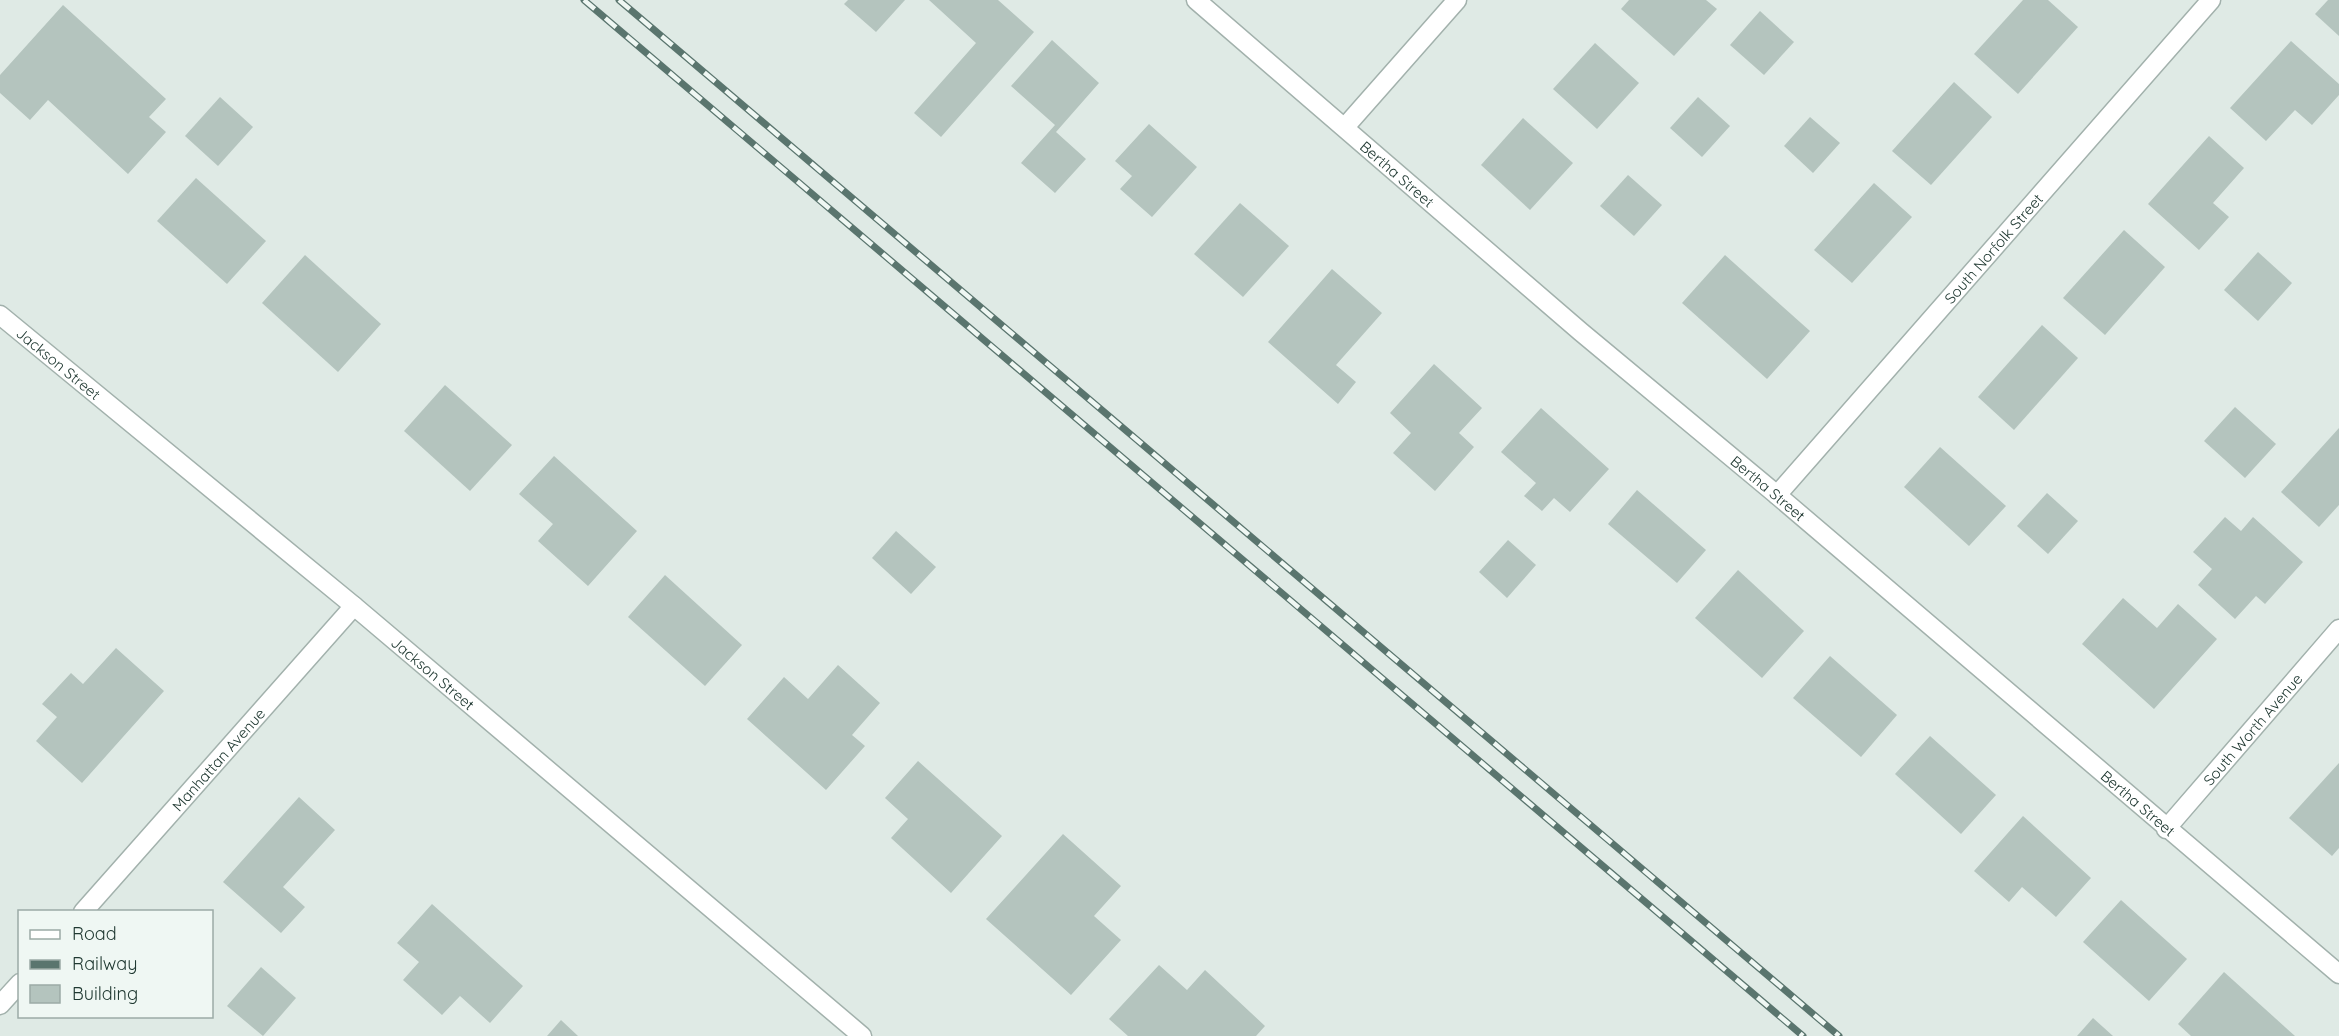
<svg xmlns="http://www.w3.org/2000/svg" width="2339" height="1036" viewBox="0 0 2339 1036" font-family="Quicksand,sans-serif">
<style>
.building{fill:#b4c4be}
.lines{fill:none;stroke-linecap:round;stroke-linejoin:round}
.minor-casing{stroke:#a2b1ac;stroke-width:21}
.minor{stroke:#fff;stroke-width:18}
.rail-casing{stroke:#5a756e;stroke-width:7}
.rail{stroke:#eff7f3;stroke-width:4.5;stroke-dasharray:14;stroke-linecap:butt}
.labels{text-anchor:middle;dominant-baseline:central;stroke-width:6;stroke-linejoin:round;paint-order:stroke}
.street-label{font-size:15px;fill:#203932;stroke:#eff7f3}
</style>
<rect width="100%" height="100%" fill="#dfeae5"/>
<!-- building -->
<g class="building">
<path d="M848,0h57l-29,32 -32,-28z"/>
<path d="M929,0h69l36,32 -93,105 -27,-24 62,-70z"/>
<path d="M1629,0h77l11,9 -43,47 -53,-47z"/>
<path d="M2023,0h25l30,27 -60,67 -44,-40z"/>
<path d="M2328,0h11v36l-24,-22z"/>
<path d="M63,5l103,94 -17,18 17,15 -38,42 -80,-74 -18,20 -30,-27v-18z"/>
<path d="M1760,11l34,31 -30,33 -34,-30z"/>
<path d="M1052,40l47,43 -43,49 30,27 -31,34 -34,-30 34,-38 -44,-39z"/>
<path d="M2291,41l48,43v11l-27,30 -17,-15 -29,31 -36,-33z"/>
<path d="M1595,43l44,40 -42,46 -44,-40z"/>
<path d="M1954,82l38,35 -61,68 -39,-34z"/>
<path d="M220,97l33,30 -35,39 -33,-30z"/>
<path d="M1698,97l32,29 -28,31 -32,-29z"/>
<path d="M1810,117l30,26 -27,30 -29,-27z"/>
<path d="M1523,118l50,45 -43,47 -49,-45z"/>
<path d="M1149,124l48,43 -45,50 -32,-28 12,-13 -17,-15z"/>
<path d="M2209,136l35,32 -31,35 16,14 -30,33 -51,-46z"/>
<path d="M1628,175l34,30 -28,31 -34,-30z"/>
<path d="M196,178l70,63 -39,43 -70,-63z"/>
<path d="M1874,183l38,34 -60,66 -38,-33z"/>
<path d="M1240,203l49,43 -46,51 -49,-43z"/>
<path d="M2124,230l41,37 -60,68 -42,-37z"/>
<path d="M2258,252l34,31 -34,38 -34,-31z"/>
<path d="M305,255l76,69 -43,48 -76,-69z"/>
<path d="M1725,255l85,76 -43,48 -85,-76z"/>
<path d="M1332,269l50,44 -46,52 20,17 -18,22 -70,-62z"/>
<path d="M2042,325l36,33 -64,72 -36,-33z"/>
<path d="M1434,364l48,44 -23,25 15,14 -39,44 -42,-38 18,-20 -21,-20z"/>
<path d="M445,385l67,60 -42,46 -66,-60z"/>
<path d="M2235,407l41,37 -31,34 -41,-37z"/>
<path d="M1541,408l68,61 -39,43 -16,-14 -12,13 -18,-15 12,-13 -35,-31z"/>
<path d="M2339,428v77l-20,22 -38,-35z"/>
<path d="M1940,447l66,59 -37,40 -65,-59z"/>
<path d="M554,456l83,75 -49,55 -50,-45 15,-17 -34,-30z"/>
<path d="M1637,490l69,60 -29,33 -69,-59z"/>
<path d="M2047,493l31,28 -30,33 -31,-28z"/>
<path d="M2225,517l16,14 12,-14 50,45 -38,42 -9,-8 -21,23 -37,-34 14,-16 -19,-17z"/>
<path d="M896,531l40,36 -25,27 -39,-36z"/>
<path d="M1508,540l28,25 -29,33 -28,-26z"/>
<path d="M1738,570l66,61 -42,47 -67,-60z"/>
<path d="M665,575l77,70 -37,41 -77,-69z"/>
<path d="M2123,598l34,30 21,-24 39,35 -63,70 -72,-65z"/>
<path d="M116,648l48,43 -82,92 -46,-42 21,-24 -15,-13 29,-31 12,11z"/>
<path d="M1830,656l67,59 -36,42 -68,-59z"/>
<path d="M838,665l42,38 -28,32 13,11 -39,44 -79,-71 37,-42 24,22z"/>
<path d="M1930,736l66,59 -35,39 -66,-60z"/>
<path d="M918,761l84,75 -51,57 -60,-55 17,-19 -23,-21z"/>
<path d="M2339,763v85l-7,8 -43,-38z"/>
<path d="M299,797l36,33 -52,57 22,20 -24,26 -58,-51z"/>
<path d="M2023,816l68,62 -35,39 -34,-30 -13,15 -35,-31z"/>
<path d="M1063,834l58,52 -27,30 27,24 -50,55 -85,-76z"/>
<path d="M2121,900l66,59 -38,42 -66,-59z"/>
<path d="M432,904l91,82 -33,37 -30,-27 -18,19 -39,-35 16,-18 -22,-19z"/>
<path d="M1159,965l28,25 18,-20 60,56 -9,10h-128l-19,-17z"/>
<path d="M261,967l35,31 -33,38 -36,-30z"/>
<path d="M2224,972l71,64h-104l-13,-12z"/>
<path d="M2093,1018l20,18h-36z"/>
<path d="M561,1020l17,16h-31z"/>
</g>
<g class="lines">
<!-- minor casing -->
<g class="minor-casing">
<g id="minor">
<path id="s1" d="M1196,0l385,332 196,163 562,479"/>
<path d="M1345,127l112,-127"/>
<path id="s2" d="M0,315l354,291 508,430"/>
<path id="s3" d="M1777,495l434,-495"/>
<path id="s4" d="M2166,829l173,-200"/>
<path id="s5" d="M83,912l271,-306"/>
<path d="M0,1005l20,-22"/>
</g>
</g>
<!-- minor -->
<use href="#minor" class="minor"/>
<!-- rail casing -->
<g class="rail-casing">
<g id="rail">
<path d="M584,0l1219,1036"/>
<path d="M619,0l1220,1036"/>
</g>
</g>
<!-- rail -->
<use href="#rail" class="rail"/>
</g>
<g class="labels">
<!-- street labels -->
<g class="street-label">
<text stroke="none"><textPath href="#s1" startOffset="266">Bertha Street</textPath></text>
<text stroke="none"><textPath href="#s3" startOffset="328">South Norfolk Street</textPath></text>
<text stroke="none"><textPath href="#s2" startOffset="76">Jackson Street</textPath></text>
<text stroke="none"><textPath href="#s1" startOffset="752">Bertha Street</textPath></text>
<text stroke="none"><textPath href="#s2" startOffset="562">Jackson Street</textPath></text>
<text stroke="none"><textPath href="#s4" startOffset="132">South Worth Avenue</textPath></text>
<text stroke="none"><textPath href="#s5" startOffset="204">Manhattan Avenue</textPath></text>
<text stroke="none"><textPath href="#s1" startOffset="1238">Bertha Street</textPath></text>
</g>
</g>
<!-- legend -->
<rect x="18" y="910" width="195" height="108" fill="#eff7f3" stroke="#9caba6" stroke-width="1.5"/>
<rect x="30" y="930" width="30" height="9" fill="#ffffff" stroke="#9caba6" stroke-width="1.5"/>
<text x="72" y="940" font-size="18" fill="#203932">Road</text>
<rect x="30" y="960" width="30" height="9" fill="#5a756e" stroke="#9caba6" stroke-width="1.5"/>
<text x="72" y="970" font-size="18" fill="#203932">Railway</text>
<rect x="30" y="985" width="30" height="18" fill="#b4c4be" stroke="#9caba6" stroke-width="1.5"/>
<text x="72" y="1000" font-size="18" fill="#203932">Building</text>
</svg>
